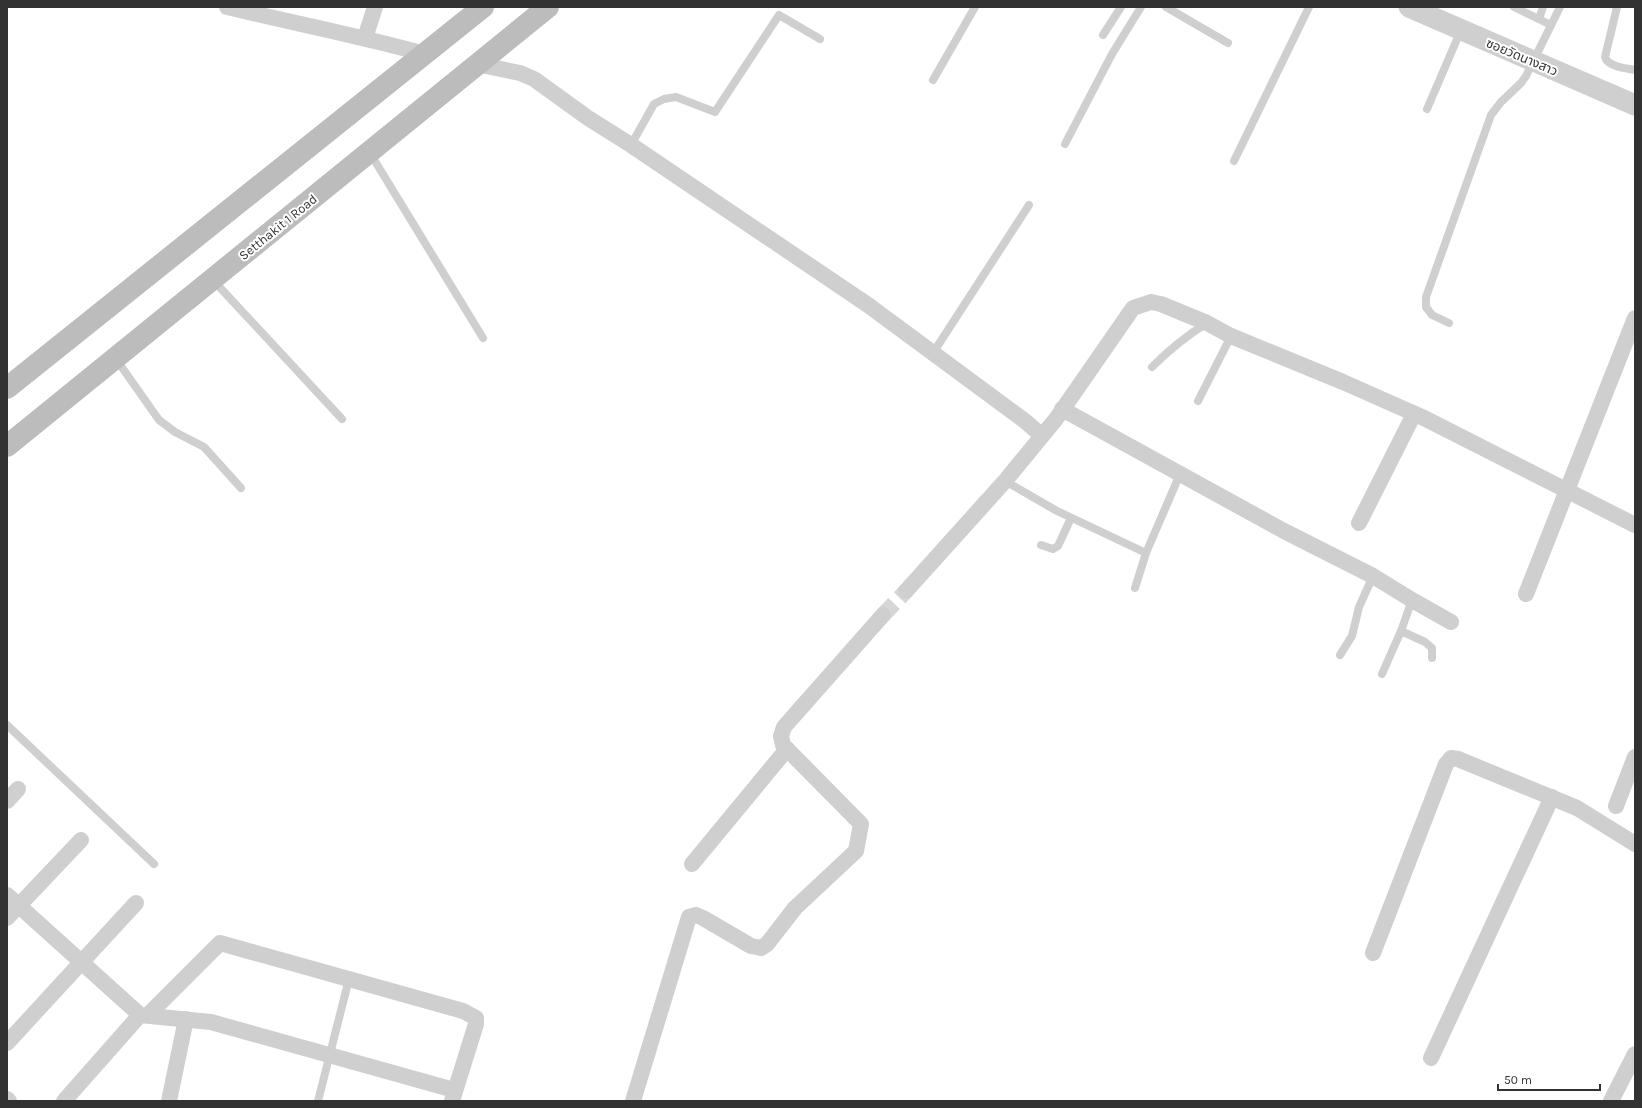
<svg xmlns="http://www.w3.org/2000/svg" width="1642" height="1108" viewBox="0 0 1642 1108" font-family="Karla,'Noto Sans Thai',sans-serif">
<style>
.lines{fill:none;stroke-linecap:round;stroke-linejoin:round}
.minor-tunnel{stroke:#d6d6d6;stroke-width:16;stroke-dasharray:16 8;stroke-linecap:butt}
.service{stroke:#cfcfcf;stroke-width:8}
.minor{stroke:#cfcfcf;stroke-width:16}
.tertiary{stroke:#cfcfcf;stroke-width:21}
.secondary{stroke:#bcbcbc;stroke-width:22}
.labels{text-anchor:middle;dominant-baseline:central;stroke-width:4;stroke-linejoin:round;paint-order:stroke}
.street-label{font-size:13px;fill:#323232;stroke:#fff}
</style>
<rect width="100%" height="100%" fill="#fff"/>
<g class="lines">
<!-- minor-tunnel -->
<path class="minor-tunnel" d="M883,615l23,-24"/>
<!-- service -->
<g class="service">
<path d="M1166,7l62,36"/>
<path d="M1514,7l37,18"/>
<path d="M1617,7l-12,50c3,10 21,11 30,13"/>
<path d="M1539,19l4,-12"/>
<path d="M1103,35l18,-28"/>
<path d="M933,80l42,-73"/>
<path d="M1427,109l34,-79"/>
<path d="M1065,144l47,-90 29,-47"/>
<path d="M631,145l23,-41 10,-5 12,-2 39,15 64,-97 41,24"/>
<path d="M370,153l113,185"/>
<path d="M1234,161l75,-154"/>
<path d="M213,280l129,139"/>
<path d="M1449,323l-17,-8 -6,-8v-10l65,-182 10,-13 20,-19 5,-7 34,-69"/>
<path d="M933,353l96,-148"/>
<path d="M116,359l43,61 16,12 29,15 37,41"/>
<path d="M1152,367c17,-17 34,-31 55,-44"/>
<path d="M1198,401l33,-65"/>
<path d="M1005,481l52,30 89,42 -11,35"/>
<path d="M1041,545l12,4 5,-3 13,-28"/>
<path d="M1146,553l34,-79"/>
<path d="M1412,600l-11,31 24,11 7,6v10"/>
<path d="M1340,655l12,-19 7,-29 14,-31"/>
<path d="M1382,674l19,-43"/>
<path d="M7,725l147,139"/>
<path d="M318,1101l31,-122"/>
</g>
<!-- minor -->
<g class="minor">
<path d="M227,7c66,16 133,29 198,47"/>
<path d="M365,38l10,-31"/>
<path d="M476,64l44,9 14,6 54,39 43,27 237,160 157,116 16,14"/>
<path d="M1062,409l222,122 89,45 39,24 39,22"/>
<path d="M1359,523l55,-109"/>
<path d="M906,591l99,-110 51,-62 77,-111 18,-6 10,2 46,19 24,13 112,46 79,35 213,108"/>
<path d="M1526,594l109,-276"/>
<path d="M7,801l11,-12"/>
<path d="M1616,806l19,-49"/>
<path d="M692,864l95,-115"/>
<path d="M7,895l133,120 71,7 243,68"/>
<path d="M7,918l74,-78"/>
<path d="M1373,953l73,-189 5,-6 7,1 119,49 58,36"/>
<path d="M148,1015l72,-72 243,68 13,7v6l-24,77"/>
<path d="M7,1043l129,-140"/>
<path d="M1431,1058l121,-261"/>
<path d="M7,1099l2,2"/>
<path d="M64,1101l76,-86"/>
<path d="M169,1101l17,-82"/>
<path d="M633,1101l56,-184 7,-2 7,3 48,28 10,2 6,-4 28,-36 61,-57 5,-27 -78,-79 -2,-9 3,-9 99,-112"/>
<path d="M1611,1101l24,-47"/>
</g>
<!-- tertiary -->
<path class="tertiary" d="M1409,7l226,98"/>
<!-- secondary -->
<g class="secondary">
<path d="M7,388l476,-381"/>
<path d="M7,446l541,-439"/>
</g>
</g>
<g class="labels">
<!-- street labels -->
<g class="street-label">
<text transform="translate(1522 57) rotate(23)">ซอยวัดนางสาว</text>
<text transform="translate(278 227) rotate(-39)">Setthakit 1 Road</text>
</g>
</g>
<!-- border -->
<rect width="1642" height="1108" fill="none" stroke="#323232" stroke-width="16"/>
<!-- scale -->
<path d="M1498 1084v6h102v-6" fill="none" stroke="#323232" stroke-width="2"/>
<text x="1504" y="1084" font-size="12" fill="#323232" stroke="#ffffff" stroke-width="3" paint-order="stroke">50 m</text>
</svg>
